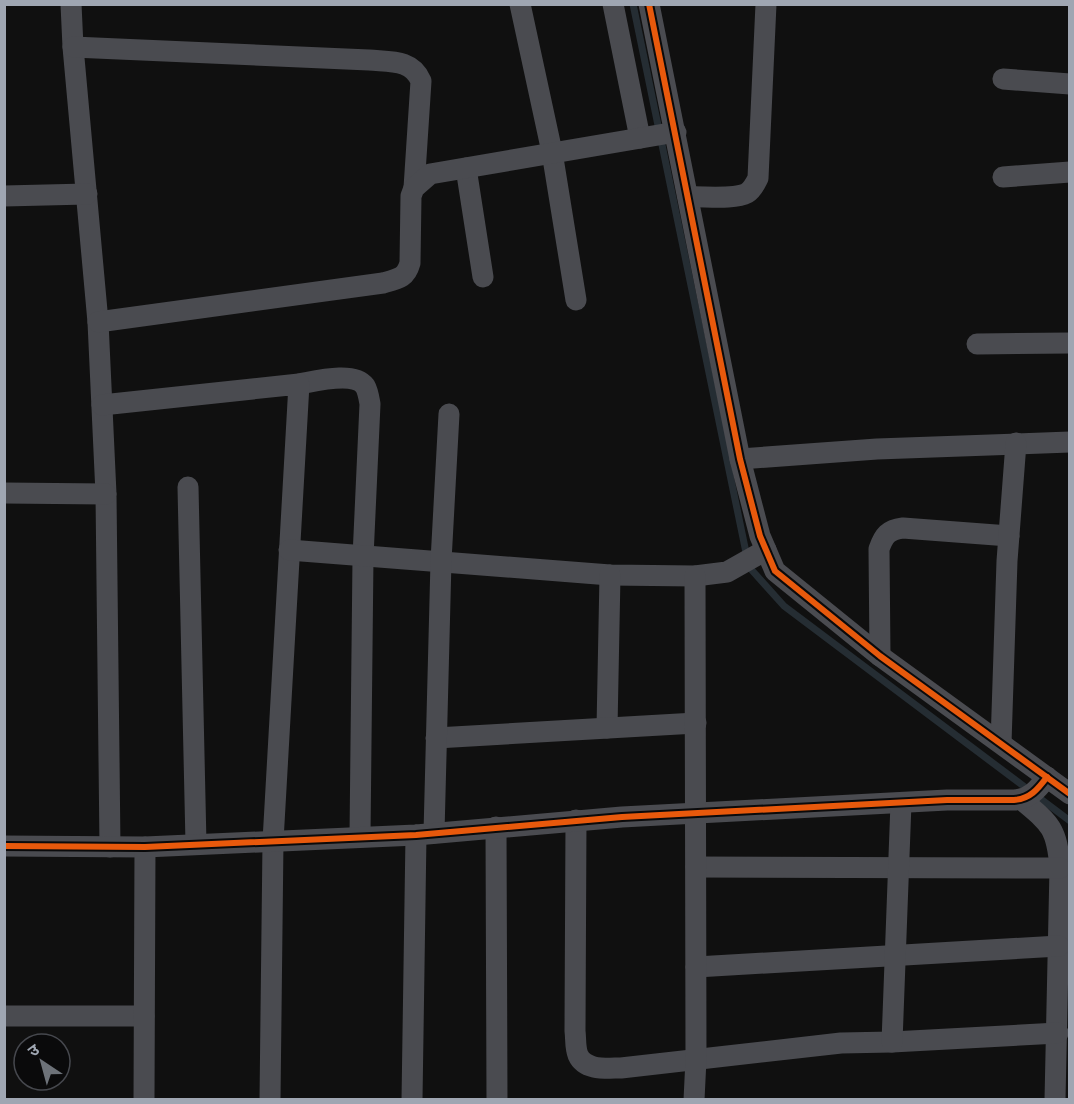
<svg xmlns="http://www.w3.org/2000/svg" width="1074" height="1104" viewBox="0 0 1074 1104" font-family="Barlow,'Noto Sans Devanagari',sans-serif">
<style>
.lines{fill:none;stroke-linecap:round;stroke-linejoin:round}
.stream{stroke:#252d33;stroke-width:7}
.street{stroke:#4a4b50;stroke-width:21}
.cycleway-casing{stroke:#0a0a0b;stroke-width:10}
.cycleway{stroke:#e8590c;stroke-width:6}
</style>
<rect width="100%" height="100%" fill="#101010"/>
<g class="lines">
<!-- stream -->
<path class="stream" d="M633,4l116,563 35,39 286,215"/>
<!-- street -->
<g class="street">
<path d="M71,4l2,43 25,275 8,172 4,353"/>
<path d="M520,4l32,148 24,148"/>
<path d="M613,4l27,134"/>
<path d="M649,4l91,455 20,77 15,35 105,85 190,138"/>
<path d="M73,47l296,13c21,2 43,-1 52,21l-7,107"/>
<path d="M1003,79l67,5"/>
<path d="M466,168l17,109"/>
<path d="M1003,177l67,-5"/>
<path d="M4,196l83,-2"/>
<path d="M688,197c15,-1 46,3 59,-4 6,-4 8,-9 11,-15l8,-174"/>
<path d="M98,322l285,-39c15,-4 23,-5 27,-20l1,-67 3,-8 16,-14 246,-42"/>
<path d="M977,344l93,-1"/>
<path d="M299,384c17,-3 55,-13 66,2 3,5 4,12 5,18l-7,153 -3,279"/>
<path d="M102,405l197,-21 -26,457 -3,259"/>
<path d="M740,459l137,-10 193,-7"/>
<path d="M188,487l8,357"/>
<path d="M4,493l102,1"/>
<path d="M289,550l321,25 85,1 32,-4 39,-22"/>
<path d="M880,656l-1,-107c5,-14 9,-19 24,-21l106,8"/>
<path d="M607,728l3,-153"/>
<path d="M436,738l260,-15"/>
<path d="M1001,743l6,-182 9,-118"/>
<path d="M1022,800c29,24 35,29 38,68l-5,232"/>
<path d="M576,820l-1,211c1,7 0,17 3,24 7,16 29,13 43,13l220,-25 51,-1 166,-9"/>
<path d="M496,827l1,273"/>
<path d="M434,833l7,-272 8,-147"/>
<path d="M4,846l141,1 271,-12 206,-18 325,-17h67c16,-1 24,-11 33,-23"/>
<path d="M696,867l364,1"/>
<path d="M696,967l363,-21"/>
<path d="M4,1016h140"/>
<path d="M892,1042l9,-239"/>
<path d="M144,1100l1,-253"/>
<path d="M412,1100l4,-265"/>
<path d="M694,1100l2,-41 -1,-483"/>
</g>
<!-- cycleway casing -->
<g class="cycleway-casing">
<g id="cycleway">
<path d="M649,4l91,455 20,77 15,35 105,85 190,138"/>
<path d="M4,846l141,1 271,-12 206,-18 325,-17h67c16,-1 24,-11 33,-23"/>
</g>
</g>
<!-- cycleway -->
<use href="#cycleway" class="cycleway"/>
</g>
<!-- border -->
<rect width="1074" height="1104" fill="none" stroke="#9fa6b2" stroke-width="12"/>
<!-- north arrow -->
<g transform="translate(42 1062) rotate(324)"><circle r="28" fill="#0a0a0b" stroke="#46484e" stroke-width="1.5"/>
<path d="M0-4.5L10 22L0 15L-10 22Z" fill="#6d7279"/>
<text y="-9" font-size="16" font-weight="bold" text-anchor="middle" fill="#9fa6b2">उ</text>
</g>
</svg>
